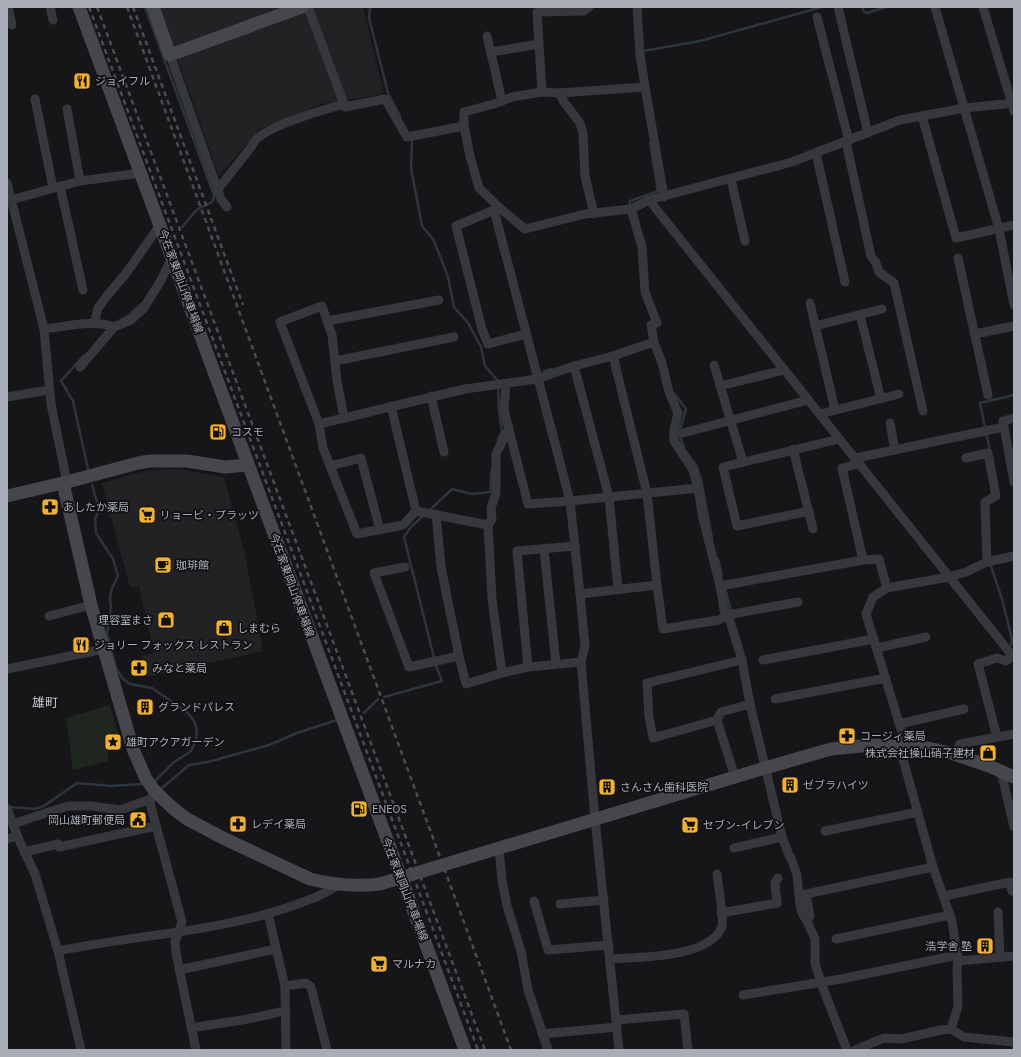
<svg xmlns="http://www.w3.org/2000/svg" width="1021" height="1057" viewBox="0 0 1021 1057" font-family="'IBM Plex Sans','Noto Sans JP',sans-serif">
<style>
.built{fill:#222225}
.green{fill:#1e261f}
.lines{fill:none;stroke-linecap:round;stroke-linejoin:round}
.stream{stroke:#2c353c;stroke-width:2.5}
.street{stroke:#37383d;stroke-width:9}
.secondary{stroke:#45474d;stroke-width:13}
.rail{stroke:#4a4c52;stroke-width:2.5;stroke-dasharray:5 4;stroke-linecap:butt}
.labels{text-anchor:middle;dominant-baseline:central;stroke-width:3.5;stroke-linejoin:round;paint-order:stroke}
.poi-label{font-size:11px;fill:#a8adb8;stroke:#111113;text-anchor:start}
.street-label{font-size:11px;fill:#a8adb8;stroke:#111113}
.quarter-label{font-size:13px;fill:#c9ccd4;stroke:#111113}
</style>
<rect width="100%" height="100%" fill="#161618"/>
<!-- built -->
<g class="built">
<path d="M159,7h204l21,87 -62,10 -62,25 -41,47z"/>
<path d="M177,469l47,8 21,77 18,97 -115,26 -6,-21 12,-3 -15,-67 -9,2 -28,-105 43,-12z"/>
</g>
<!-- green -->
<path class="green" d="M110,705l11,38 -14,4 2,14 -36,9 -7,-52z"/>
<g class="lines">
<!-- stream -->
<g class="stream">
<path d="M145,7l69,188c1,10 -10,9 -16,14 -6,5 -11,13 -16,18"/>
<path d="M370,7l-1,11 19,75 12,23"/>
<path d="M862,7l2,5 3,1 19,-6"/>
<path d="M643,51l57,-10 122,-34"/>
<path d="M411,139l1,3 -1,26 11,58 11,13 7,17 8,21 6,30 14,16 13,24 4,19 13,15"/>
<path d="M629,207l1,-6 28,-10 -8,-48"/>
<path d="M120,320l8,-4 13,-12"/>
<path d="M84,355l-23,26 12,20 15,68"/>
<path d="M544,371l7,-2"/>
<path d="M674,393l12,16 -7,25 6,16 11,15 5,14 11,59"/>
<path d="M498,440l4,-9 -3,-21 -1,-24"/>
<path d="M990,451l-10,-48 34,-8"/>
<path d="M92,485l7,24 -4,10 1,14 17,26 5,17 -6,12 -2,9 1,11 -4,25 9,35 7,11 7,5 22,4 36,25 6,8 3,9 -1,10 -5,11 -18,12 -18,18"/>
<path d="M430,510l22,-21 20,5 18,-2 2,-25"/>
<path d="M718,559l4,16"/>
<path d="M990,563l12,36 9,36 1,7 -1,3"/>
<path d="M725,588l6,24"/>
<path d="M384,697l58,-16 -6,-15 -32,-129 6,-9 14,-13"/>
<path d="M364,713l14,-14"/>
<path d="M162,788l27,-23 19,-3 61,-17 28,-12 40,-13"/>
<path d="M9,807l26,2 9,-3 33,-23 33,3 33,-2"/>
<path d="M1013,1050v-2"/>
</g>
<!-- street -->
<g class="street">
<path d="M8,7l4,18"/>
<path d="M50,7l3,13"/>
<path d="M308,7l36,97"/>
<path d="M637,7l3,47 5,33 19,110"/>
<path d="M838,7l30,126"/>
<path d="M935,7l64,222 15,76"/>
<path d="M983,7l31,104"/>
<path d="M817,17l32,124"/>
<path d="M487,36l15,65"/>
<path d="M491,52l48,-8"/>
<path d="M170,55l51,144 6,8"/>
<path d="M542,92l-5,-80 47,-1 5,-4"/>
<path d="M559,93l5,9 16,21 3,11 2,42 9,38"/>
<path d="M35,99l18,89"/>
<path d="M67,109l13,72"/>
<path d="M922,116l34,122 58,-13"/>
<path d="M846,142l25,114 5,7 3,9 15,11 29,128"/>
<path d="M816,153l29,129"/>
<path d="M731,179l14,62"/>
<path d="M7,183l37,146 7,75 16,78"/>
<path d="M60,186l23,104"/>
<path d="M218,189l34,-43c6,-19 72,-36 92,-42l1,3 40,-8 22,38 57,-11"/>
<path d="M649,200l365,458"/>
<path d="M7,201l73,-20 61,-8"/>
<path d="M501,209l-22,-21 -9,-32 -6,-30v-14l30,-8 18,-7 30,-5 17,1 86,-6"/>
<path d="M631,209l11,38 3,45 12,31 -6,2 3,17"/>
<path d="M494,210l76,291 10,93 5,52 -4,16 14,157 24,231"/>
<path d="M958,258l30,137"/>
<path d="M810,303l25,107"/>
<path d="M860,315l21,84"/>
<path d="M327,321l112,-21"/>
<path d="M94,324l4,-16 9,-12 20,-24 33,-47"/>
<path d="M815,326l67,-17"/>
<path d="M44,329c20,-2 52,-10 70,-2"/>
<path d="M526,334l-38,10 -6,-15 -26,-103 38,-16 7,-1 24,20 60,-15 46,-5 18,-9 143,-38 108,-42 65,-12 49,-5"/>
<path d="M975,334l39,-8"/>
<path d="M613,356l41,-14 8,21 7,29 9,21 -4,17v11l19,29 5,18"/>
<path d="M335,361l119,-24"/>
<path d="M714,365l29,97"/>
<path d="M574,366l35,131 9,92"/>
<path d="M80,367l34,-40 17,-7 12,-11 17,-27 9,-18 4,-5"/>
<path d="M506,384l-2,26 24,94 42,-3 128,-13 5,31 17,67 143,-26 16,-1 8,29"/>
<path d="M720,386l64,-16"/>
<path d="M431,396l13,56"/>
<path d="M7,397l42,-7"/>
<path d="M391,406l25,105"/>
<path d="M820,414l79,-20"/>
<path d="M344,418l-7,-37 -5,-46 -10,-29 -42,16 39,102 4,24 34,86 46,-9 13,-14 72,14 4,74 10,74 26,-6 53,-5"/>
<path d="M1014,418l-11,3 11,61"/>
<path d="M890,423l5,27"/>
<path d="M319,424l146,-35 72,-10 37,-13 39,-10 34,137 10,92 -77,9"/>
<path d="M683,433l125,-33"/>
<path d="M793,449l20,80"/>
<path d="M856,458l148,-31"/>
<path d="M859,462l-5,3 -12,3 21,92"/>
<path d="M330,466l31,-8 19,72"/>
<path d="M809,511l-72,15 -14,-59 116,-28"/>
<path d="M436,514l5,53 18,89 7,28 36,-11"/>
<path d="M488,525l4,-6 -1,-11 5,-15v-39l13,-26"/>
<path d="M544,549l12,115"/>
<path d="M987,562l27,-6"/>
<path d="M405,567l-31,6 35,94 50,-11"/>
<path d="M657,585l6,44 56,-9 8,-5 -3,-5 -4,-24"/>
<path d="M798,602l-71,13 3,6 12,39 8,44 27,112 5,21 7,18 2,3 6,17 3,30 2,8 5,8 3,-5 -4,-22 127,-27 -34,-122"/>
<path d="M49,616l42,-11"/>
<path d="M877,648l49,-11"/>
<path d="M763,660l111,-21"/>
<path d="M528,667l-11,-116 58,-5"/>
<path d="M7,669l97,-20"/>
<path d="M775,699l111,-21"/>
<path d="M717,720l-64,18 -4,-21 -2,-34 95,-23"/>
<path d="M899,724l65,-15"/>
<path d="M997,737l-19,-73 19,-6 9,3 6,-5"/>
<path d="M906,746l-40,-132 7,-17 14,-9 62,-11 17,-5 21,-10 -2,-56v-4l11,-6 -8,-43 -22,5"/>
<path d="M954,754l6,-10 54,-10"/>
<path d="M1001,771l13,56"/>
<path d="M735,777l-18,-57 4,-8 29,-8"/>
<path d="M154,790l-4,13 32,119 -7,20 1,11 20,97"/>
<path d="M7,808l12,32 16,34 23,77 23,99"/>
<path d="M13,824l36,-12 19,-6h23l29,4 31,-11"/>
<path d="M825,831l93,-19"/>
<path d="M7,839l10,-3"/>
<path d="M499,848l3,32 5,26 14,45 7,39 20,60"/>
<path d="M734,848l48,-11"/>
<path d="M24,852l34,-8 1,3 97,-21"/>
<path d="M933,867l19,54 6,40 56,-5"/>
<path d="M944,896l66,-14 2,9"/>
<path d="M534,901l14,49 61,-5"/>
<path d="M560,904l44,-4"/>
<path d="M998,912l2,45"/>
<path d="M721,913l56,-10 -2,-20 3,-5"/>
<path d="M268,914l17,72 1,64"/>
<path d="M807,921l8,18v24l6,20 26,67"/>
<path d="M836,939l114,-24"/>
<path d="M58,951c75,-16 152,-18 225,-42 20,-7 38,-12 55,-24"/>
<path d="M610,959c28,-2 102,-1 112,-33 2,-7 -4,-43 -5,-52"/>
<path d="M179,970l97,-21"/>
<path d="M285,986l21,-3 5,4 16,63"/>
<path d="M743,995l98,-16 117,-24"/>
<path d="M617,1020l67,-6 4,36"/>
<path d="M191,1028c32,-6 64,-8 95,-18"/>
<path d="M951,1029l7,-23 -1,-38 1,-7"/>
<path d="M542,1034l75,-7"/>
<path d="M855,1050l29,-12 17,1 40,-9 10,-1 13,8 50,5"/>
</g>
<!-- secondary -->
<g class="secondary">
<path d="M79,7l386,1043"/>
<path d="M153,7l17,48 132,-48"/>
<path d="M63,483l28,122 42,144 13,30 8,11 9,9 12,11 12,9 36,19 87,41c24,6 46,8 70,5l385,-116 66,-19 40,-4 57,3 26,6 35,12 25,11"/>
<path d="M7,496l60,-14 71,-19 12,-2h37l38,6 23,-2"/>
</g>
<!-- rail -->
<g class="rail">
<path d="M89,7l389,1043"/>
<path d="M97,7l388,1043"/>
<path d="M127,7l384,1043"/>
<path d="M133,7l110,298"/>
</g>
</g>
<!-- icons -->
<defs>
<g id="restaurant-square" transform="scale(0.9)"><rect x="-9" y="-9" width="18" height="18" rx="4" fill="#f2b134" stroke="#111113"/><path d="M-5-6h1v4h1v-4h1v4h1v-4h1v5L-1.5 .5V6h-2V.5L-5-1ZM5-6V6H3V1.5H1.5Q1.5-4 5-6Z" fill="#111"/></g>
<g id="fuel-square" transform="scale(0.9)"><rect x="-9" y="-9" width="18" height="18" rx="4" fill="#f2b134" stroke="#111113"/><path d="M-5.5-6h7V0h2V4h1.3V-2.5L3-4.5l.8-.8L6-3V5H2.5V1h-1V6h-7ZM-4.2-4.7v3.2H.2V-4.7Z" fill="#111"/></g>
<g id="pharmacy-square" transform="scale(0.9)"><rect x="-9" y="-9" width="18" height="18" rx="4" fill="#f2b134" stroke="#111113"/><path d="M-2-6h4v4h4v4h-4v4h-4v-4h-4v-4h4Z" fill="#111"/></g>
<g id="supermarket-square" transform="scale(0.9)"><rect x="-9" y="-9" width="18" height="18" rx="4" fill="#f2b134" stroke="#111113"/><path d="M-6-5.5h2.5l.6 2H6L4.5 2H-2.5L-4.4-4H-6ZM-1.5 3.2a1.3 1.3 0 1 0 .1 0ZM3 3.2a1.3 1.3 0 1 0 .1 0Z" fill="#111"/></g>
<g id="cafe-square" transform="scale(0.9)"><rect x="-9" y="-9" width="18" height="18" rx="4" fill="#f2b134" stroke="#111113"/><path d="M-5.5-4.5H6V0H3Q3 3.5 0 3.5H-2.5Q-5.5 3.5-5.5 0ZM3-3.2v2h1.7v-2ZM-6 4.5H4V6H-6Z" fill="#111"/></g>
<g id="shop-square" transform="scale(0.9)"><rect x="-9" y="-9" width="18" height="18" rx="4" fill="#f2b134" stroke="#111113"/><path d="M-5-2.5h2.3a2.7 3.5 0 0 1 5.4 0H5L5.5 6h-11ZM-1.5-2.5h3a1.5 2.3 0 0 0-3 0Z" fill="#111"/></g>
<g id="building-square" transform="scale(0.9)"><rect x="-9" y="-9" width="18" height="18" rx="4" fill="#f2b134" stroke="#111113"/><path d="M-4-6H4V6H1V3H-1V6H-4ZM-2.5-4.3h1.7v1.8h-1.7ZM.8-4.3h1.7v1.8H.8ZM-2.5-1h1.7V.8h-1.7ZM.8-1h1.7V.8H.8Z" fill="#111"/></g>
<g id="sight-square" transform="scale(0.9)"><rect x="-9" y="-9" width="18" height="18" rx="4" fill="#f2b134" stroke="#111113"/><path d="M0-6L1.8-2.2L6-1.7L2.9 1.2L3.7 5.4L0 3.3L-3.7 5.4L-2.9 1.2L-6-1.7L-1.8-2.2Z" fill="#111"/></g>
<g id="civic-square" transform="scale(0.9)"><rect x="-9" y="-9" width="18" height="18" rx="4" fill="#f2b134" stroke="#111113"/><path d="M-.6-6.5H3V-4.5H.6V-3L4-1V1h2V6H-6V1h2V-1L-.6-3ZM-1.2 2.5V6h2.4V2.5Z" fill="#111"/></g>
</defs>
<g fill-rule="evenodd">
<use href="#restaurant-square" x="82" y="81"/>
<use href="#fuel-square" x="218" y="432"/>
<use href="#pharmacy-square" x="50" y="507"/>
<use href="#supermarket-square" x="147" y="515"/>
<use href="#cafe-square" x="163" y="565"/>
<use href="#shop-square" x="166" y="620"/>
<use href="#shop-square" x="224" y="628"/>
<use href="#restaurant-square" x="81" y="645"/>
<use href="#pharmacy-square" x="139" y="668"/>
<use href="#building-square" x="145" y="707"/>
<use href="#pharmacy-square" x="847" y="736"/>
<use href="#sight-square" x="113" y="742"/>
<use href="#shop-square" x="988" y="753"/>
<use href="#building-square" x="790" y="785"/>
<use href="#building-square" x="607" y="787"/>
<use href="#fuel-square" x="359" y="809"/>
<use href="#civic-square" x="138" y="820"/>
<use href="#pharmacy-square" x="238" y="824"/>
<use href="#supermarket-square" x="690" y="825"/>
<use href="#building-square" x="985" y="946"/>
<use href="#supermarket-square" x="379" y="964"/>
</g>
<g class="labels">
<!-- poi labels -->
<g class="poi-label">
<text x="95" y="81">ジョイフル</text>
<text x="231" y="432">コスモ</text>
<text x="63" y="507">あしたか薬局</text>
<text x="160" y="515">リョービ・プラッツ</text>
<text x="176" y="565">珈琲館</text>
<text x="153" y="620" text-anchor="end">理容室まさ</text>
<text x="237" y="628">しまむら</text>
<text x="94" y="645">ジョリー フォックス レストラン</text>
<text x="152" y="668">みなと薬局</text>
<text x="158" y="707">グランドパレス</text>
<text x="860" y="736">コージィ薬局</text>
<text x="126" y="742">雄町アクアガーデン</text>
<text x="975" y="753" text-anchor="end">株式会社操山硝子建材</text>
<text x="803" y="785">ゼブラハイツ</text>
<text x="620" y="787">さんさん歯科医院</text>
<text x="372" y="809">ENEOS</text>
<text x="125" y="820" text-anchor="end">岡山雄町郵便局</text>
<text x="251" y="824">レデイ薬局</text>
<text x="703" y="825">セブン-イレブン</text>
<text x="972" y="946" text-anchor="end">浩学舎 塾</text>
<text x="392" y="964">マルナカ</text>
</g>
<!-- street labels -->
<g class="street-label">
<text transform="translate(181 281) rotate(70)">今在家東岡山停車場線</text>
<text transform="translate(292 585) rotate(70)">今在家東岡山停車場線</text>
<text transform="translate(405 889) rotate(69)">今在家東岡山停車場線</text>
</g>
<!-- quarter labels -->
<g class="quarter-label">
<text x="45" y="702">雄町</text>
</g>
</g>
<!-- border -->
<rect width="1021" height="1057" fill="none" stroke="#a8adb8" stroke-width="16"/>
</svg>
